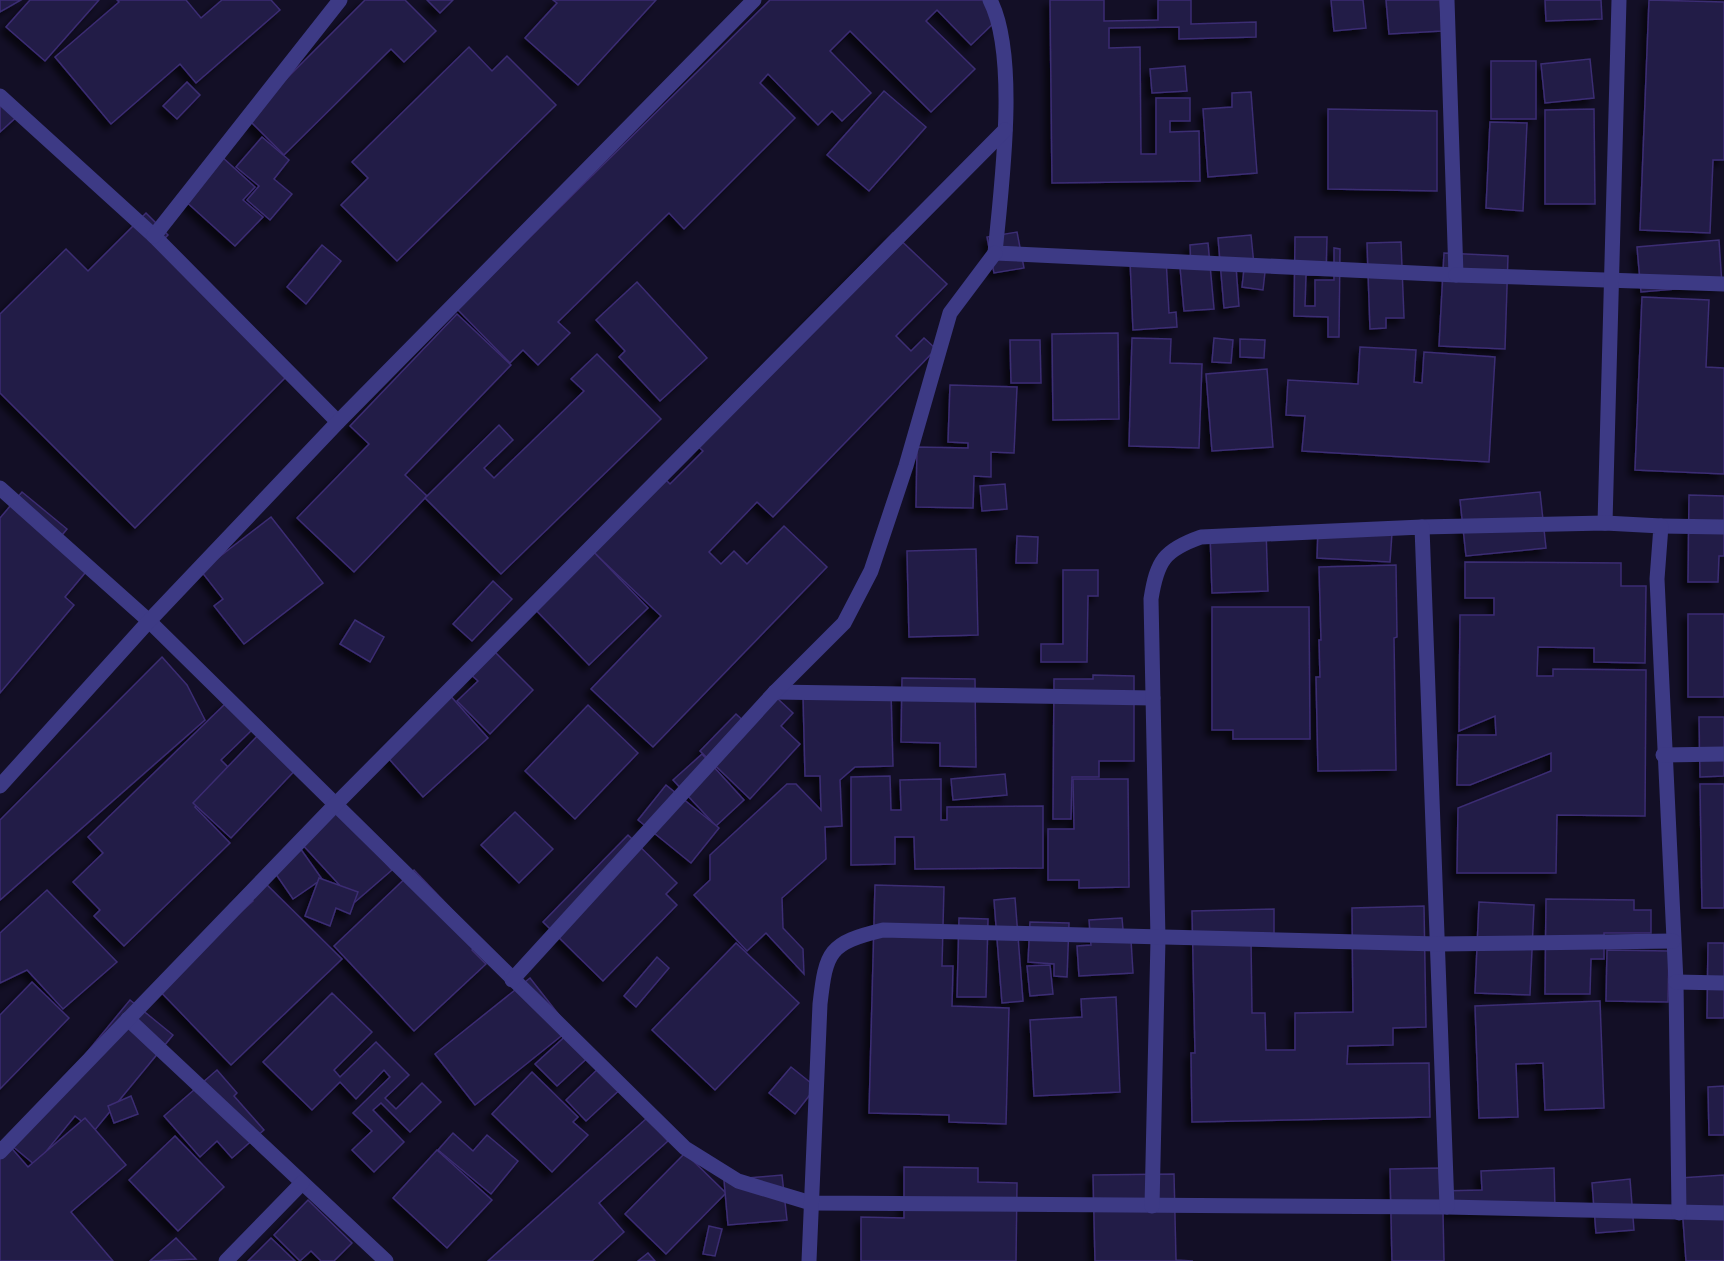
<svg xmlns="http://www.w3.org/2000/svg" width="1724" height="1261" viewBox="0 0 1724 1261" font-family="'Titillium Web',sans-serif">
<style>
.building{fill:#241b47;stroke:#3b2d73;stroke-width:1.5;filter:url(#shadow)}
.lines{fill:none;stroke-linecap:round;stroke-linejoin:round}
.street{stroke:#3d3a85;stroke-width:15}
</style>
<defs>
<filter id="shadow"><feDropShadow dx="-5.5" dy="5.5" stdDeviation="3" flood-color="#0009"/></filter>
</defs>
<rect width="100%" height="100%" fill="#130f26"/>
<!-- building -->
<g class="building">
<path d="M0,0h21l-21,12z"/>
<path d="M30,0h69l-54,61 -39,-34z"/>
<path d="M117,0h69l15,18 21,-18h49l9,10 -84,73 -16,-19 -69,60 -56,-67 64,-55z"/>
<path d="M365,0h40l31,31 -32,31 -13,-13 -107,106 -37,-37z"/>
<path d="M427,0h26l-13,13z"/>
<path d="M553,0h103l-78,85 -53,-47 32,-35z"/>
<path d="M770,0h215l16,16 -30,29 -34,-35 -11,11 49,48 -44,43 -81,-81 -20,20 41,42 -29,28 -10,-10 -14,14 -50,-51 -8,9 35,35 -111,111 -15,-16 -111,109 12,11 -32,32 -15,-15 -13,13 -53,-54z"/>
<path d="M1050,0h54v21l54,-1v-20h33v24l65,-2v15l-77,2v-12l-70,1v20l31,-1 1,107h15v-56h34v23h-20v11l29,-1 1,50 -148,2z"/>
<path d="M1331,0h32l3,28 -32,3z"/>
<path d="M1386,0h54l2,31 -53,3z"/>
<path d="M1545,0h56l1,19 -56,2z"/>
<path d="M1649,0l75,2v158h-11l-3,73 -70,-3z"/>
<path d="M469,47l23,24 15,-15 49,49 -159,156 -56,-56 27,-27 -16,-16z"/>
<path d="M1590,59l4,39 -49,5 -4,-39z"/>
<rect x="1491" y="61" width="45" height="58"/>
<path d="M1185,66l2,25 -35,2 -2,-24z"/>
<path d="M187,82l13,13 -23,24 -14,-13z"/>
<path d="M884,91l42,36 -57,64 -42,-36z"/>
<path d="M1251,92l6,81 -49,4 -5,-68 29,-2v-14z"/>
<path d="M0,94l21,19 -21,19z"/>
<path d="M1328,109l109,2v80l-109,-2z"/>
<path d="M1594,109l1,95h-50v-94z"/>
<path d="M1490,122l37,1 -4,88 -37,-3z"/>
<path d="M262,137l27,23 -15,19 18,15 -22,26 -23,-20 12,-14 -23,-19z"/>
<path d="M221,156l34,31 -12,13 20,17 -28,29 -53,-48z"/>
<path d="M146,213l22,22 -5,5 126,134 -154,154 -135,-135v-79l66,-65 22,22z"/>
<path d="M1017,232l7,36 -30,5 -7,-36z"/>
<path d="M893,233l54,51 -51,52 15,15 13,-13 12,11 -163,168 -16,-15 -48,50 12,12 13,-13 13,13 37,-38 43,41 -174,180 -62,-58 70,-73 -74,-70 75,-70 8,8 33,-33 -11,-10z"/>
<path d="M1251,235l3,30 -18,2 3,39 -15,2 -6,-70z"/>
<path d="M1295,237h32l-1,38h-20l-1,31h10v-26h19v-32l6,1 -1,88h-11v-20l-34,-1z"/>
<path d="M1719,240l3,45 -81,7 -4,-45z"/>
<path d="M1401,242l3,76h-18v10l-16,1 -3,-86z"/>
<path d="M1208,243l6,66 -30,2 -4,-44h11l-1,-22z"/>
<path d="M322,245l19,16 -35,43 -19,-17z"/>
<path d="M1444,253l64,3 -3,93 -66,-3z"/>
<path d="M1166,258l3,55 7,-1 1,15 -44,3 -3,-70z"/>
<path d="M1244,269l21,3 -2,18 -21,-3z"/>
<path d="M637,282l70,76 -47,43 -41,-44 6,-6 -29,-31z"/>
<path d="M1642,297l67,3 -3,67 18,1v106l-89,-4z"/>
<path d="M457,314l54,51 -106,110 22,21 -73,76 -57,-54 72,-74 -19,-18z"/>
<path d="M1118,333l1,86 -66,1 -1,-86z"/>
<path d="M1132,338l39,1 -1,24 32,1 -3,84 -70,-2z"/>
<path d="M1214,338l19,2 -2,23 -19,-1z"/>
<path d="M1240,339l25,1 -1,18 -24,-1z"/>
<path d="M1010,340h30l1,43h-30z"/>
<path d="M1360,347l56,3 -2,32 8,1 2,-31 71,5 -6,105 -187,-11 3,-35 -19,-1 2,-35 70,4z"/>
<path d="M597,354l64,65 -160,155 -76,-76 74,-73 14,15 -29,28 10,10 90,-87 -13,-12z"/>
<path d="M1267,369l6,78 -61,4 -6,-77z"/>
<path d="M950,385l67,2 -3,66 -23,-1v25l-17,-1 -1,32 -57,-1 1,-60 51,1v-5l-20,-1z"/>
<path d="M1005,484l2,25 -25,2 -2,-25z"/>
<path d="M22,492l45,37 -9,11 32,27 -25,30 9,8 -74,88v-175z"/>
<path d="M1540,492l6,56 -80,8 -6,-56z"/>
<path d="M1689,495l35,1v60h-5l-1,26h-30z"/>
<path d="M271,517l52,66 -79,61 -30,-38 9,-7 -22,-28z"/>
<path d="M1266,529l2,62 -56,2 -2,-62z"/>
<path d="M1318,530l74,3 -2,29 -73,-4z"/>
<path d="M1017,536l21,1 -1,26h-21z"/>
<path d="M589,547l59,61 -59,57 -59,-61z"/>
<path d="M976,549l2,86 -69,2 -2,-86z"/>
<path d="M1465,562l156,1v23h25l-1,77 -51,-1v-14l-56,-1 -1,29h16v-7l93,1 -1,146 -88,-1 -1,58h-99l1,-65 93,-37v-18l-81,32h-13l1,-50h38l-1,-19 -36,15 1,-116h34v-17h-29z"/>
<path d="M1396,565l1,72 -3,1 2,132 -78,1 -2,-94h4l-1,-37h2l-2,-73z"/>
<path d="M1063,570h35v26h-10l-1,66h-46v-18h22z"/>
<path d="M493,581l19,18 -40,42 -19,-17z"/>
<path d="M1212,607h97l1,132h-77v-9h-21z"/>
<rect x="1688" y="614" width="36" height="83"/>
<path d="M355,620l29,17 -14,25 -30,-18z"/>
<path d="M490,647l43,43 -43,44 -33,-33 21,-20 -11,-10z"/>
<path d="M162,657l25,28 18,35 -205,180v-80z"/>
<path d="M1093,675l41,1v85h-35v16h-27l-1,42h-18l1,-140h39z"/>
<path d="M902,678l73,1 1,88 -36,-1v-23l-39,-1z"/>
<path d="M447,692l41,46 -65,59 -41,-46z"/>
<path d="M891,693l2,73 -38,1 -15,13 2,46 -17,1 1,32 -44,39 1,30 20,21 1,25 -38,-41 -19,18 -53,-56 16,-15v-25l77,-71h9l25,26 -1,-34h-15l-2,-81z"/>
<path d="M777,698l16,15 -12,13 19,18 -50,55 -50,-48 36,-37 14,13z"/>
<path d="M227,702l26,27 -32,31 11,11 -37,36 35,36 -106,103 -30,-30 6,-6 -27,-28 30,-29 -15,-16z"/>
<path d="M588,705l50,48 -63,66 -50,-48z"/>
<path d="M1699,717h25v59l-24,1z"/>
<path d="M264,729l37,35 -70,74 -38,-35z"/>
<path d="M702,754l42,46 -28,26 -43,-46z"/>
<path d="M1005,774l2,21 -54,5 -2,-21z"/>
<path d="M890,776l1,34h10l-1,-30 41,-1v41h6v-13l96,-1v62l-128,1 -1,-32h-19v27l-44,1v-88z"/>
<path d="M1073,779h55l1,108 -50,1v-8h-31v-51h26z"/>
<path d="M1700,784h24v124h-22z"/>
<path d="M666,785l53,43 -28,35 -53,-43z"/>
<path d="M338,810l54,60 -37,32 -54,-59z"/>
<path d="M515,812l38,37 -34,34 -38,-38z"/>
<path d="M628,835l49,48 -11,11 11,11 -74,76 -60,-59z"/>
<path d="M300,848l22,31 -29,20 -22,-32z"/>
<path d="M414,870l67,70 -9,10 14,14 -72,67 -80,-85z"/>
<path d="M259,877l83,82 -111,106 -75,-78 97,-86 -9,-9z"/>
<path d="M319,878l39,14 -8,22 -14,-6 -6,18 -25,-10z"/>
<path d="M875,885l69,2 -2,79h11l-1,40 57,2 -3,116 -57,-2v-7l-80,-2z"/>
<path d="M47,890l70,72 -54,47 -36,-39 -27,13v-50z"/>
<path d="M1015,898l8,103 -21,2 -8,-103z"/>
<path d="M1546,899l88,1v10h17v23h-47v26h-13l-1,35h-45z"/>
<path d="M1479,902l55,3 -4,90 -55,-2z"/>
<path d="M1424,906l2,121 -33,1v17l-45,1 -1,18 82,-1 1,54 -238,5 -1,-69h4l-3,-142 82,-2v31h-23l1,73h13l1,37h29v-37l58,-1 -1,-104z"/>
<path d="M959,918l29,1 -2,78h-29z"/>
<path d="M1122,918l2,23 7,-1 2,33 -54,3 -2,-30 14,-1 -2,-25z"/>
<path d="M1030,922l39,1 -2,54 -13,-1v-12l-26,-2z"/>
<path d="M736,943l63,60 -84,87 -63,-60z"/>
<path d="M1708,943h16v75h-17z"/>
<path d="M1607,950l62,1 -1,51 -62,-1z"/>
<path d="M657,957l12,11 -33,39 -12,-11z"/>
<path d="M1050,965l3,29 -23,2 -3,-30z"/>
<path d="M530,978l40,51 -95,76 -40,-51z"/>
<path d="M32,982l37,36 -69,71v-74z"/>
<path d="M332,993l40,39 -38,38 6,7 36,-35 33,33 -24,23 11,11 26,-26 19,19 -31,30 -29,-29 -8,7 31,32 -30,30 -22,-22 20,-19 -19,-18 37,-36 -6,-7 -28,29 -16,-17 -28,28 -49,-48z"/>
<path d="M1116,997l4,95 -86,4 -4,-76 52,-3 -1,-18z"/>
<path d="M130,1000l43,35 -79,96 -19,-15 -40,49 -24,-20z"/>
<path d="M1600,1001l4,107 -59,2 -2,-47 -27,1 2,53 -39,1 -4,-112z"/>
<path d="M572,1030l21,23 -36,33 -22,-22z"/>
<path d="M605,1062l21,22 -40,37 -20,-21z"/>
<path d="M791,1067l25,20 -21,27 -26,-21z"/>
<path d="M217,1070l20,23 -3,3 30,34 -32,28 -15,-17 -17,16 -36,-41z"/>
<path d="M532,1072l46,45 -5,5 15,13 -36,37 -60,-58z"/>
<path d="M1724,1086v49h-15l-1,-48z"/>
<path d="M131,1096l7,18 -24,9 -6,-17z"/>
<path d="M85,1118l41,47 -55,47 42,49h-113v-110l8,-7 20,23z"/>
<path d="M647,1118l21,23 -69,62 25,29 -32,29h-104z"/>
<path d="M453,1133l20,18 14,-16 31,26 -27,33 -53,-44z"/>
<path d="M175,1136l49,51 -46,44 -49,-51z"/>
<path d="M437,1150l55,50 -45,48 -54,-50z"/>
<path d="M685,1153l41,40 -60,61 -41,-40z"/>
<path d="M904,1167l74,1v14l39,1 -1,78h-155v-44l43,1z"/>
<path d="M1439,1168l1,23 42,-1 -1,-19 73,-3 1,42 -112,3 1,48h-52l-2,-92z"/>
<path d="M1174,1174l2,86 17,1h-98l-2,-86z"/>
<path d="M782,1175l5,45 -59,5 -4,-45z"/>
<path d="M1724,1175v86h-38l-6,-83z"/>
<path d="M1630,1179l4,51 -38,3 -4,-50z"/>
<path d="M308,1200l44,43 -18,18h-13l-10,-10 -11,10 -26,-26z"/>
<path d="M709,1226l13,3 -7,27 -12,-2z"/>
<path d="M176,1238l20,21 -46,2z"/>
<path d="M271,1238l24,23h-47z"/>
<path d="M648,1253l7,8h-17z"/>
</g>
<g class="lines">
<!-- street -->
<g class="street">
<path d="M990,0c29,56 11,189 5,253l461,22 -9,-275"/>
<path d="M0,96l154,140 184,186"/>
<path d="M154,236l186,-236"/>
<path d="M1456,275l268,9"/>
<path d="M0,488l149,133 536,527 53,33 73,22 636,4 277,6"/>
<path d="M1605,523l14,-523"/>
<path d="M1661,526l63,1"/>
<path d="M1422,527l183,-4 56,3 -4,53 19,403 3,231"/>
<path d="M775,692l378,6"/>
<path d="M1663,755l61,-1"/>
<path d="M0,786l149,-165 189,-199 416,-422"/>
<path d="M512,980l263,-288 69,-69 27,-52 35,-105 44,-153 45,-60"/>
<path d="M1676,982l48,1"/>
<path d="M128,1019l258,242"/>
<path d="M0,1152l334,-346 671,-676"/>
<path d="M1152,1206l6,-267 -7,-340c6,-38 13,-49 50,-62l221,-10 25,680"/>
<path d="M226,1261l76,-78"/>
<path d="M809,1261l11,-257c6,-53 9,-61 63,-74l555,14 235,-3"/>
</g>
</g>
</svg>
